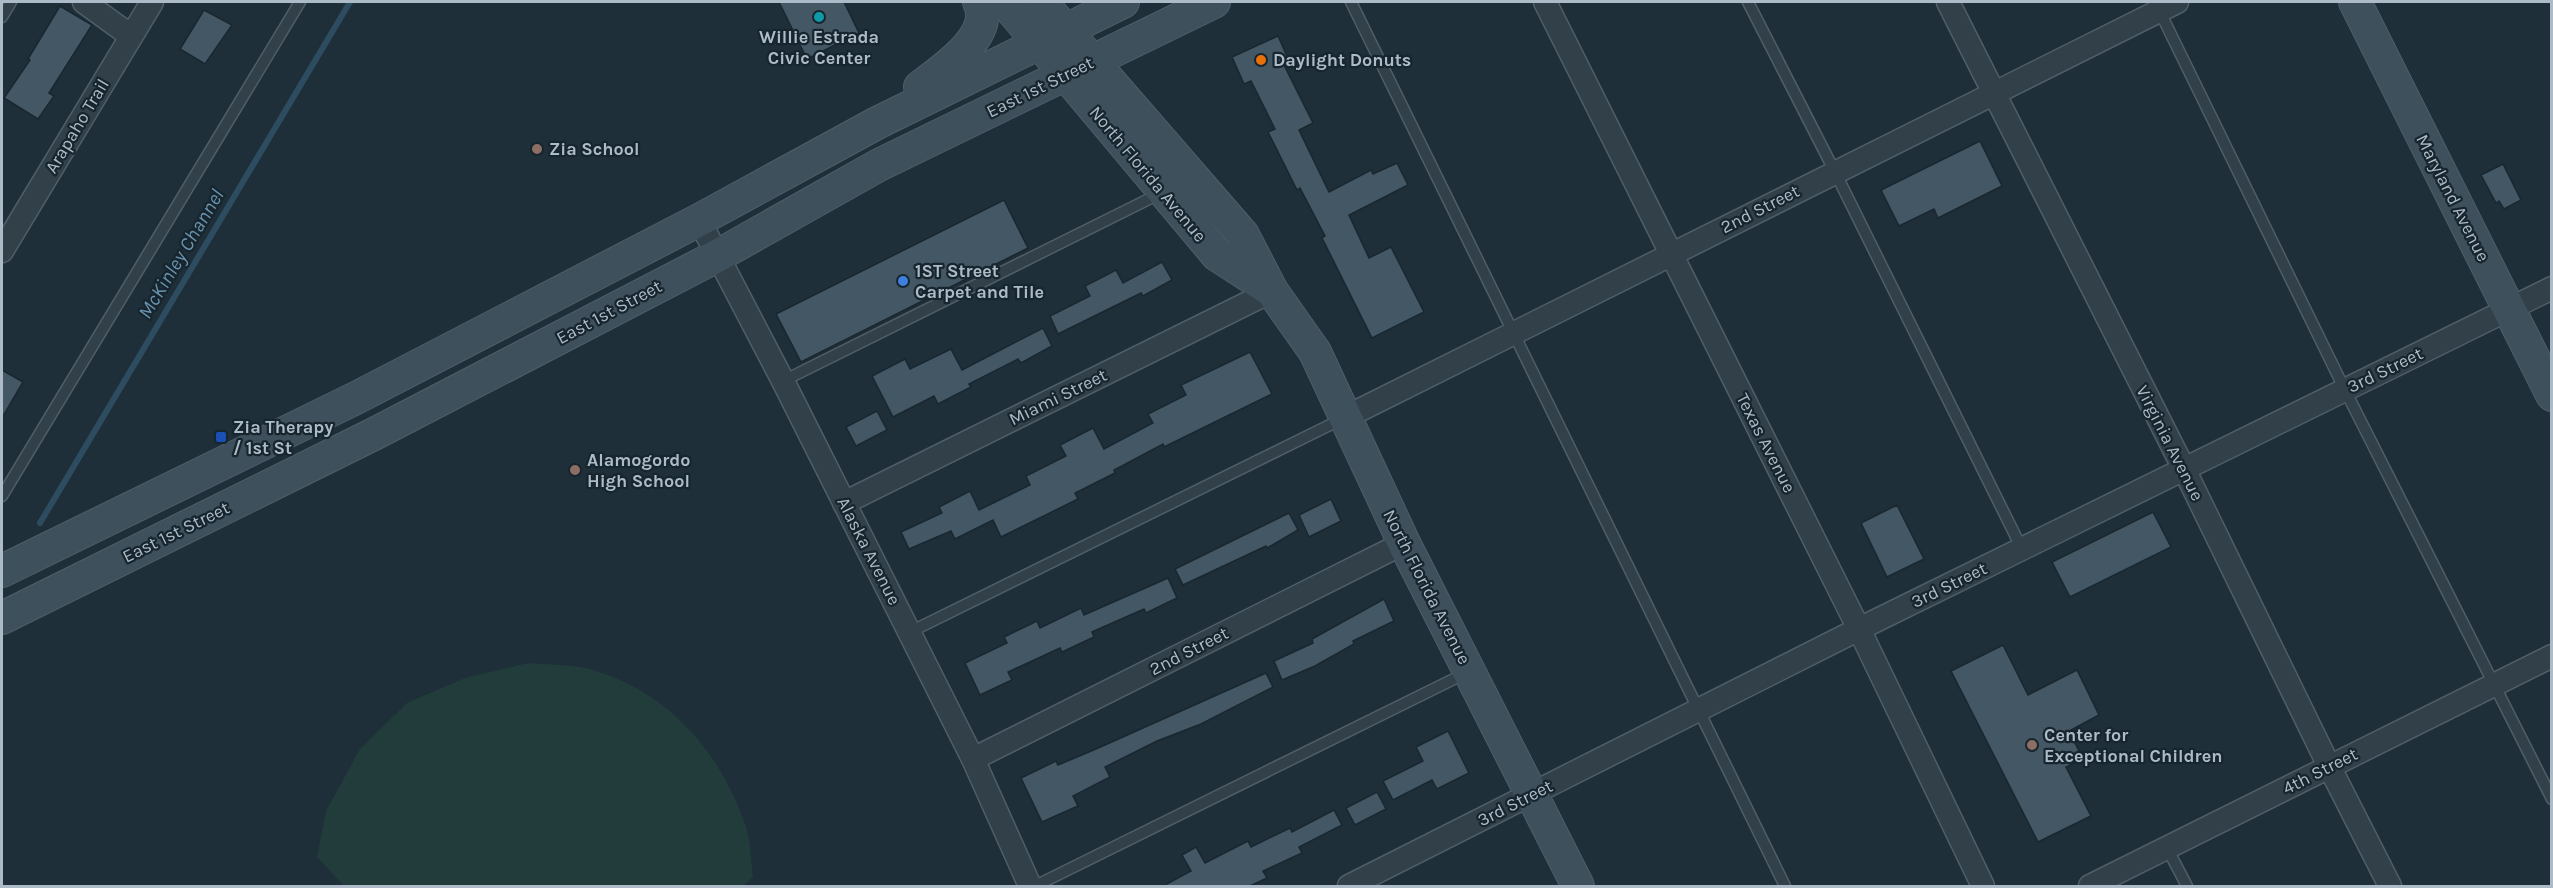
<svg xmlns="http://www.w3.org/2000/svg" width="2553" height="888" viewBox="0 0 2553 888" font-family="Karla,sans-serif">
<style>
.pitch{fill:#213c3a}
.lines{fill:none;stroke-linecap:round;stroke-linejoin:round}
.stream{stroke:#2e4c60;stroke-width:6}
.building{fill:#445764;stroke:#192730;stroke-width:1.5}
.lane-casing{stroke:#4f5e68;stroke-width:13}
.street-casing{stroke:#4f5e68;stroke-width:25}
.secondary-casing{stroke:#4f5e68;stroke-width:34}
.lane{stroke:#32404a;stroke-width:10}
.street{stroke:#32404a;stroke-width:22}
.secondary{stroke:#3f505d;stroke-width:32}
.culture-dot{fill:#0f9aa8;stroke:#17252e;stroke-width:2}
.food-dot{fill:#e8710a;stroke:#17252e;stroke-width:2}
.education-dot{fill:#8d6e63;stroke:#17252e;stroke-width:2}
.shop-dot{fill:#3f7fe0;stroke:#17252e;stroke-width:2}
.transit-dot{fill:#1a4fb4;stroke:#17252e;stroke-width:2}
.labels{text-anchor:middle;dominant-baseline:central;stroke-width:4.5;stroke-linejoin:round;paint-order:stroke}
.poi-label{font-size:18px;font-weight:bold;fill:#acbbc7;stroke:#17252e;text-anchor:start}
.street-label{font-size:18px;fill:#acbbc7;stroke:#17252e}
.water-label{font-size:20px;font-style:italic;fill:#6993ae;stroke:#17252e}
</style>
<rect width="100%" height="100%" fill="#1e2f39"/>
<!-- pitch -->
<path class="pitch" d="M528,663c22,2 48,1 68,8 75,23 126,84 150,156 5,16 5,34 7,50l-10,9h-399l-27,-29 9,-46 34,-62 47,-46 58,-25z"/>
<g class="lines">
<!-- stream -->
<path class="stream" d="M40,523l310,-521"/>
</g>
<!-- building -->
<g class="building">
<path d="M779,2h65l15,31 -52,26z"/>
<path d="M60,6l32,19 -43,68 5,3 -16,23 -34,-21 26,-38 -2,-1z"/>
<path d="M204,10l28,15 -27,39 -25,-15z"/>
<path d="M1278,36l12,27 -6,2 29,58 -14,7 30,62 42,-22 2,4 24,-11 11,22 -59,30 20,43 22,-11 33,65 -52,26 -50,-100 3,-2 -25,-48 -3,2 -29,-58 7,-3 -24,-48 -7,3 -12,-27z"/>
<path d="M1980,141l22,45 -64,32 -4,-9 -35,17 -18,-36z"/>
<path d="M2503,164l18,36 -17,9 -5,-8 -3,2 -15,-28z"/>
<path d="M1004,200l24,48 -227,114 -25,-48z"/>
<path d="M1162,262l10,18 -29,16 -2,-3 -83,41 -8,-18 40,-20 -5,-10 31,-16 7,13z"/>
<path d="M1043,328l9,18 -31,17 -3,-4 -49,25 2,3 -33,17 -4,-8 -41,21 -21,-41 33,-17 5,10 41,-20 11,21z"/>
<path d="M1250,352l22,42 -108,53 -1,-3 -49,26 1,3 -40,20 3,6 -77,38 -8,-17 -38,19 -4,-8 -42,18 -8,-17 41,-19 -3,-6 31,-16 9,19 51,-25 -4,-9 40,-20 -6,-11 33,-17 11,21 49,-26 -5,-9 38,-19 -5,-10z"/>
<path d="M2,370l21,12 -21,36z"/>
<path d="M877,411l10,19 -31,16 -10,-19z"/>
<path d="M1331,499l10,22 -32,16 -10,-22z"/>
<path d="M1897,505l27,54 -37,18 -26,-54z"/>
<path d="M2153,512l18,35 -101,50 -18,-35z"/>
<path d="M1289,513l9,17 -31,18 -1,-2 -83,39 -8,-16z"/>
<path d="M1168,578l9,20 -31,15 -2,-4 -52,23 2,5 -32,15 -2,-4 -52,24 4,8 -32,15 -15,-32 42,-20 -3,-6 33,-16 3,7 41,-20 3,7z"/>
<path d="M1384,599l10,22 -41,20 1,3 -39,22 -33,14 -8,-19 39,-18 -1,-4z"/>
<path d="M2003,645l25,50 49,-25 22,45 -30,16 14,28 -17,8 25,49 -53,26 -87,-171z"/>
<path d="M1266,673l7,14 -72,37 -44,17 -52,26 5,10 -37,19 5,10 -36,16 -21,-44 35,-17 2,4 38,-16z"/>
<path d="M1448,731l21,42 -32,16 -5,-9 -39,20 -10,-19 40,-20 -7,-14z"/>
<path d="M1377,792l9,17 -31,16 -9,-17z"/>
<path d="M1334,810l8,15 -43,22 3,6 -39,18 4,7 -17,8h-87l28,-15 -9,-16 14,-8 9,16 43,-22 3,6 39,-19 2,4z"/>
</g>
<g class="lines">
<!-- lane casing -->
<g class="lane-casing">
<g id="lane">
<path d="M1351,2l434,884"/>
<path d="M1748,2l87,170 187,377"/>
<path d="M2159,10l186,380 207,409"/>
<path d="M2,17l9,-15"/>
<path d="M783,381l378,-188"/>
<path d="M2,496l298,-494"/>
<path d="M910,632l434,-214"/>
<path d="M2167,848l20,38"/>
<path d="M1035,886l431,-213"/>
</g>
</g>
<!-- street casing -->
<g class="street-casing">
<g id="street">
<path d="M84,2l47,34"/>
<path d="M1545,2l314,627 124,257"/>
<path d="M1948,2l236,467 145,297 61,120"/>
<path d="M699,220l84,161 190,378 57,127"/>
<path d="M2,251l150,-249"/>
<path d="M1344,418l833,-416"/>
<path d="M844,503l428,-212"/>
<path d="M973,759l431,-216"/>
<path d="M1349,886l510,-257 693,-341"/>
<path d="M2090,886l462,-230"/>
</g>
</g>
<!-- secondary casing -->
<g class="secondary-casing">
<g id="secondary">
<path d="M1005,2l212,253 54,35"/>
<path d="M1041,2l202,233 29,56 43,61 89,191 174,343"/>
<path d="M2355,2l197,393"/>
<path d="M920,87c22,-17 76,-52 59,-85"/>
<path d="M2,571l354,-173 343,-178 178,-97 246,-121"/>
<path d="M2,618l372,-184 345,-179 160,-90 335,-163"/>
</g>
</g>
<!-- lane -->
<use href="#lane" class="lane"/>
<!-- street -->
<use href="#street" class="street"/>
<!-- secondary -->
<use href="#secondary" class="secondary"/>
</g>
<!-- markers -->
<circle class="culture-dot" cx="819" cy="17" r="6"/>
<circle class="food-dot" cx="1261" cy="60" r="6"/>
<g class="education-dot">
<circle cx="537" cy="149" r="6"/>
<circle cx="575" cy="470" r="6"/>
<circle cx="2032" cy="745" r="6"/>
</g>
<circle class="shop-dot" cx="903" cy="281" r="6"/>
<rect class="transit-dot" x="215" y="431" width="12" height="12" rx="3"/>
<g class="labels">
<!-- poi labels -->
<g class="poi-label">
<text x="819" y="37" text-anchor="middle">Willie Estrada<tspan x="819" dy="21">Civic Center</tspan></text>
<text x="1273" y="60">Daylight Donuts</text>
<text x="549" y="149">Zia School</text>
<text x="915" y="271">1ST Street<tspan x="915" dy="21">Carpet and Tile</tspan></text>
<text x="233" y="427">Zia Therapy<tspan x="233" dy="21">/ 1st St</tspan></text>
<text x="587" y="460">Alamogordo<tspan x="587" dy="21">High School</tspan></text>
<text x="2044" y="735">Center for<tspan x="2044" dy="21">Exceptional Children</tspan></text>
</g>
<!-- street labels -->
<g class="street-label">
<text transform="translate(1040 87) rotate(-26)">East 1st Street</text>
<text transform="translate(77 126) rotate(-59)">Arapaho Trail</text>
<text transform="translate(1148 174) rotate(50)">North Florida Avenue</text>
<text transform="translate(2453 198) rotate(63)">Maryland Avenue</text>
<text transform="translate(1760 209) rotate(-27)">2nd Street</text>
<text transform="translate(609 312) rotate(-28)">East 1st Street</text>
<text transform="translate(2385 370) rotate(-26)">3rd Street</text>
<text transform="translate(1058 397) rotate(-26)">Miami Street</text>
<text transform="translate(1766 443) rotate(63)">Texas Avenue</text>
<text transform="translate(2170 443) rotate(63)">Virginia Avenue</text>
<text transform="translate(176 532) rotate(-26)">East 1st Street</text>
<text transform="translate(869 551) rotate(63)">Alaska Avenue</text>
<text transform="translate(1949 585) rotate(-26)">3rd Street</text>
<text transform="translate(1427 587) rotate(63)">North Florida Avenue</text>
<text transform="translate(1189 651) rotate(-27)">2nd Street</text>
<text transform="translate(2320 771) rotate(-27)">4th Street</text>
<text transform="translate(1515 803) rotate(-27)">3rd Street</text>
</g>
<!-- water labels -->
<g class="water-label">
<text transform="translate(181 254) rotate(-59)">McKinley Channel</text>
</g>
</g>
<!-- border -->
<rect width="2553" height="888" fill="none" stroke="#acbbc7" stroke-width="6"/>
</svg>
